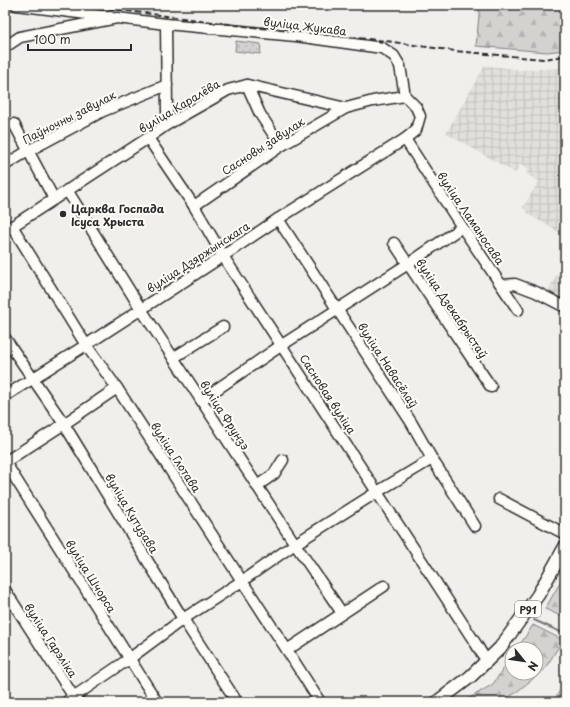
<svg xmlns="http://www.w3.org/2000/svg" width="570" height="707" viewBox="0 0 570 707" font-family="'Playpen Sans',sans-serif">
<style>
.industrial{fill:url(#industrial-grid)}
.forest{fill:url(#forest-firs);stroke:#7f7e7d}
.garden{fill:url(#garden-dots);stroke:#7f7e7d}
.lines{fill:none;stroke-linecap:round;stroke-linejoin:round}
.stream{stroke:#777775;stroke-width:2}
.minor-casing{stroke:#2b2b2b;stroke-width:13}
.major-casing{stroke:#2b2b2b;stroke-width:15}
.minor{stroke:#fdfcf7;stroke-width:10}
.major{stroke:#fdfcf7;stroke-width:12}
.rail{stroke:#2b2b2b;stroke-width:2;stroke-dasharray:6 3;stroke-linecap:butt}
.poi-dot{fill:#2b2b2b;stroke:#fdfcf7;stroke-width:1.5}
.labels{text-anchor:middle;dominant-baseline:central;stroke-width:4;stroke-linejoin:round;paint-order:stroke}
.shield{fill:#fdfcf7;stroke:#6a6a68;stroke-width:1}
.shield-label{font-size:10px;font-weight:bold;fill:#2b2b2b}
.street-label{font-size:11px;fill:#2b2b2b;stroke:#fdfcf7}
.poi-label{font-size:11px;font-weight:bold;fill:#2b2b2b;stroke:#fdfcf7;text-anchor:start}
</style>
<defs>
<pattern id="industrial-grid" width="8" height="8" patternUnits="userSpaceOnUse"><rect width="8" height="8" fill="#e1e0dc"/><path d="M0 4h8M4 0v8" fill="none" stroke="#c1c0bd"/></pattern>
<pattern id="forest-firs" width="22" height="20" patternUnits="userSpaceOnUse"><rect width="22" height="20" fill="#d3d2cf"/><path d="M5 1l3.5 6h-7zM16 11l3.5 6h-7z" fill="#b5b4b2"/></pattern>
<pattern id="garden-dots" width="8" height="8" patternUnits="userSpaceOnUse"><rect width="8" height="8" fill="#d3d2cf"/><path d="M2 2h.1M6 6h.1" fill="none" stroke="#b5b4b2" stroke-width="1.8" stroke-linecap="round"/></pattern>
</defs>
<rect width="100%" height="100%" fill="#f0efeb"/>
<filter id="ink" filterUnits="userSpaceOnUse"><feTurbulence type="fractalNoise" baseFrequency=".025" numOctaves="2"/><feDisplacementMap in="SourceGraphic" scale="8" xChannelSelector="R" yChannelSelector="G"/><feConvolveMatrix kernelMatrix="1 2 1 2 8 2 1 2 1" color-interpolation-filters="sRGB"/></filter>
<g filter="url(#ink)">
<!-- industrial -->
<g class="industrial">
<path d="M485,65l35,5 45,-2v168l-37,-22 -5,-7 16,-26 -13,-7 3,-4 -8,-6 -6,9 -69,-40z"/>
<path d="M565,261v41l-18,-10z"/>
</g>
<!-- forest -->
<g class="forest">
<path d="M480,5h85v45l-18,2 -71,-6z"/>
<path d="M565,574v44l-20,-9z"/>
<path d="M533,625l30,15 -19,30 -30,24 -14,8h-37l30,-18 19,-28v17h24v-24h-19z"/>
<path d="M565,682v20h-12z"/>
</g>
<!-- garden -->
<path class="garden" d="M236,41l25,3 -1,10 -25,-3z"/>
<g class="lines">
<!-- stream -->
<path class="stream" d="M534,620l31,14"/>
<!-- minor casing -->
<g class="minor-casing">
<g id="minor">
<path d="M16,5l94,12"/>
<path d="M166,24l1,86 1,14"/>
<path d="M5,47l15,-10 97,-19 49,6 130,12 86,12 12,8 6,10 5,30"/>
<path d="M247,85l13,29 21,32"/>
<path d="M14,124l40,75"/>
<path d="M148,138l46,68 29,50 253,388 11,18"/>
<path d="M405,139l57,88 56,83"/>
<path d="M5,165l23,-14 75,-40 64,-26"/>
<path d="M67,190l74,119 60,91 94,144 47,69"/>
<path d="M194,206l87,-60 65,-38"/>
<path d="M278,219l133,203 21,37 43,67"/>
<path d="M12,226l74,119 31,43 125,193 45,69 33,52"/>
<path d="M5,231l143,-93 20,-14 60,-34 19,-5 99,23 27,-7 32,-5 11,11 4,9 -4,14 -11,9 -127,80 -55,37 -137,89 -81,51"/>
<path d="M394,243l14,21 83,123"/>
<path d="M502,285l13,-1 21,8 29,15"/>
<path d="M5,338l59,86 119,195 54,83"/>
<path d="M173,358l50,-31"/>
<path d="M201,400l81,-55 126,-81 54,-37"/>
<path d="M5,462l152,240"/>
<path d="M5,462l59,-38 53,-36"/>
<path d="M257,486l17,-12 9,-14"/>
<path d="M499,499l66,35"/>
<path d="M5,590l72,112"/>
<path d="M287,650l97,-64"/>
<path d="M66,702l63,-43 54,-40 59,-38 53,-37 82,-52 55,-33"/>
</g>
</g>
<!-- major casing -->
<g class="major-casing">
<path id="major" d="M437,702l33,-25 30,-29 38,-53 27,-48"/>
</g>
<!-- minor -->
<use href="#minor" class="minor"/>
<!-- major -->
<use href="#major" class="major"/>
<!-- rail -->
<path class="rail" d="M82,5l170,22 134,14 69,10 88,8 22,-3"/>
</g>
</g>
<!-- markers -->
<circle class="poi-dot" cx="63" cy="214" r="4"/>
<g class="labels">
<!-- shield labels -->
<rect class="shield" x="515" y="601" width="26" height="16" rx="3"/>
<g class="shield-label">
<text x="528" y="609">Р91</text>
</g>
<!-- street labels -->
<g class="street-label">
<text transform="translate(305 26) rotate(7)">вуліца Жукава</text>
<text transform="translate(179 106) rotate(-31)">вуліца Каралёва</text>
<text transform="translate(69 117) rotate(-27)">Паўночны завулак</text>
<text transform="translate(263 146) rotate(-33)">Сасновы завулак</text>
<text transform="translate(471 218) rotate(56)">вуліца Ламаносава</text>
<text transform="translate(198 257) rotate(-33)">вуліца Дзяржынскага</text>
<text transform="translate(452 308) rotate(56)">вуліца Дзекабрыстаў</text>
<text transform="translate(388 365) rotate(57)">вуліца Навасёлаў</text>
<text transform="translate(328 394) rotate(57)">Сасновая вуліца</text>
<text transform="translate(225 415) rotate(57)">вуліца Фрунзэ</text>
<text transform="translate(176 457) rotate(57)">вуліца Глотава</text>
<text transform="translate(132 513) rotate(59)">вуліца Кутузава</text>
<text transform="translate(91 576) rotate(58)">вуліца Шчорса</text>
<text transform="translate(51 640) rotate(57)">вуліца Гарэліка</text>
</g>
<!-- poi labels -->
<g class="poi-label">
<text x="71" y="208">Царква Госпада<tspan x="71" dy="13">Ісуса Хрыста</tspan></text>
</g>
</g>
<!-- margin -->
<rect width="570" height="707" fill="none" stroke="#fdfcf7" stroke-width="20"/>
<rect x="10" y="10" width="550" height="687" fill="none" stroke="#2b2b2b" stroke-width="1.5" filter="url(#ink)"/>
<!-- north arrow -->
<g transform="translate(524 661) rotate(120)"><circle r="19" fill="#fdfcf7" stroke="#a9a8a5"/>
<path d="M0-3L7 15L0 10L-7 15Z" fill="#2b2b2b"/>
<text y="-6" font-size="11" font-weight="bold" text-anchor="middle" fill="#2b2b2b">N</text>
</g>
<!-- scale -->
<path d="M28 44v6h103v-6" fill="none" stroke="#2b2b2b" stroke-width="2"/>
<text x="34" y="44" font-size="12" fill="#2b2b2b" stroke="#fdfcf7" stroke-width="3" paint-order="stroke">100 m</text>
</svg>
